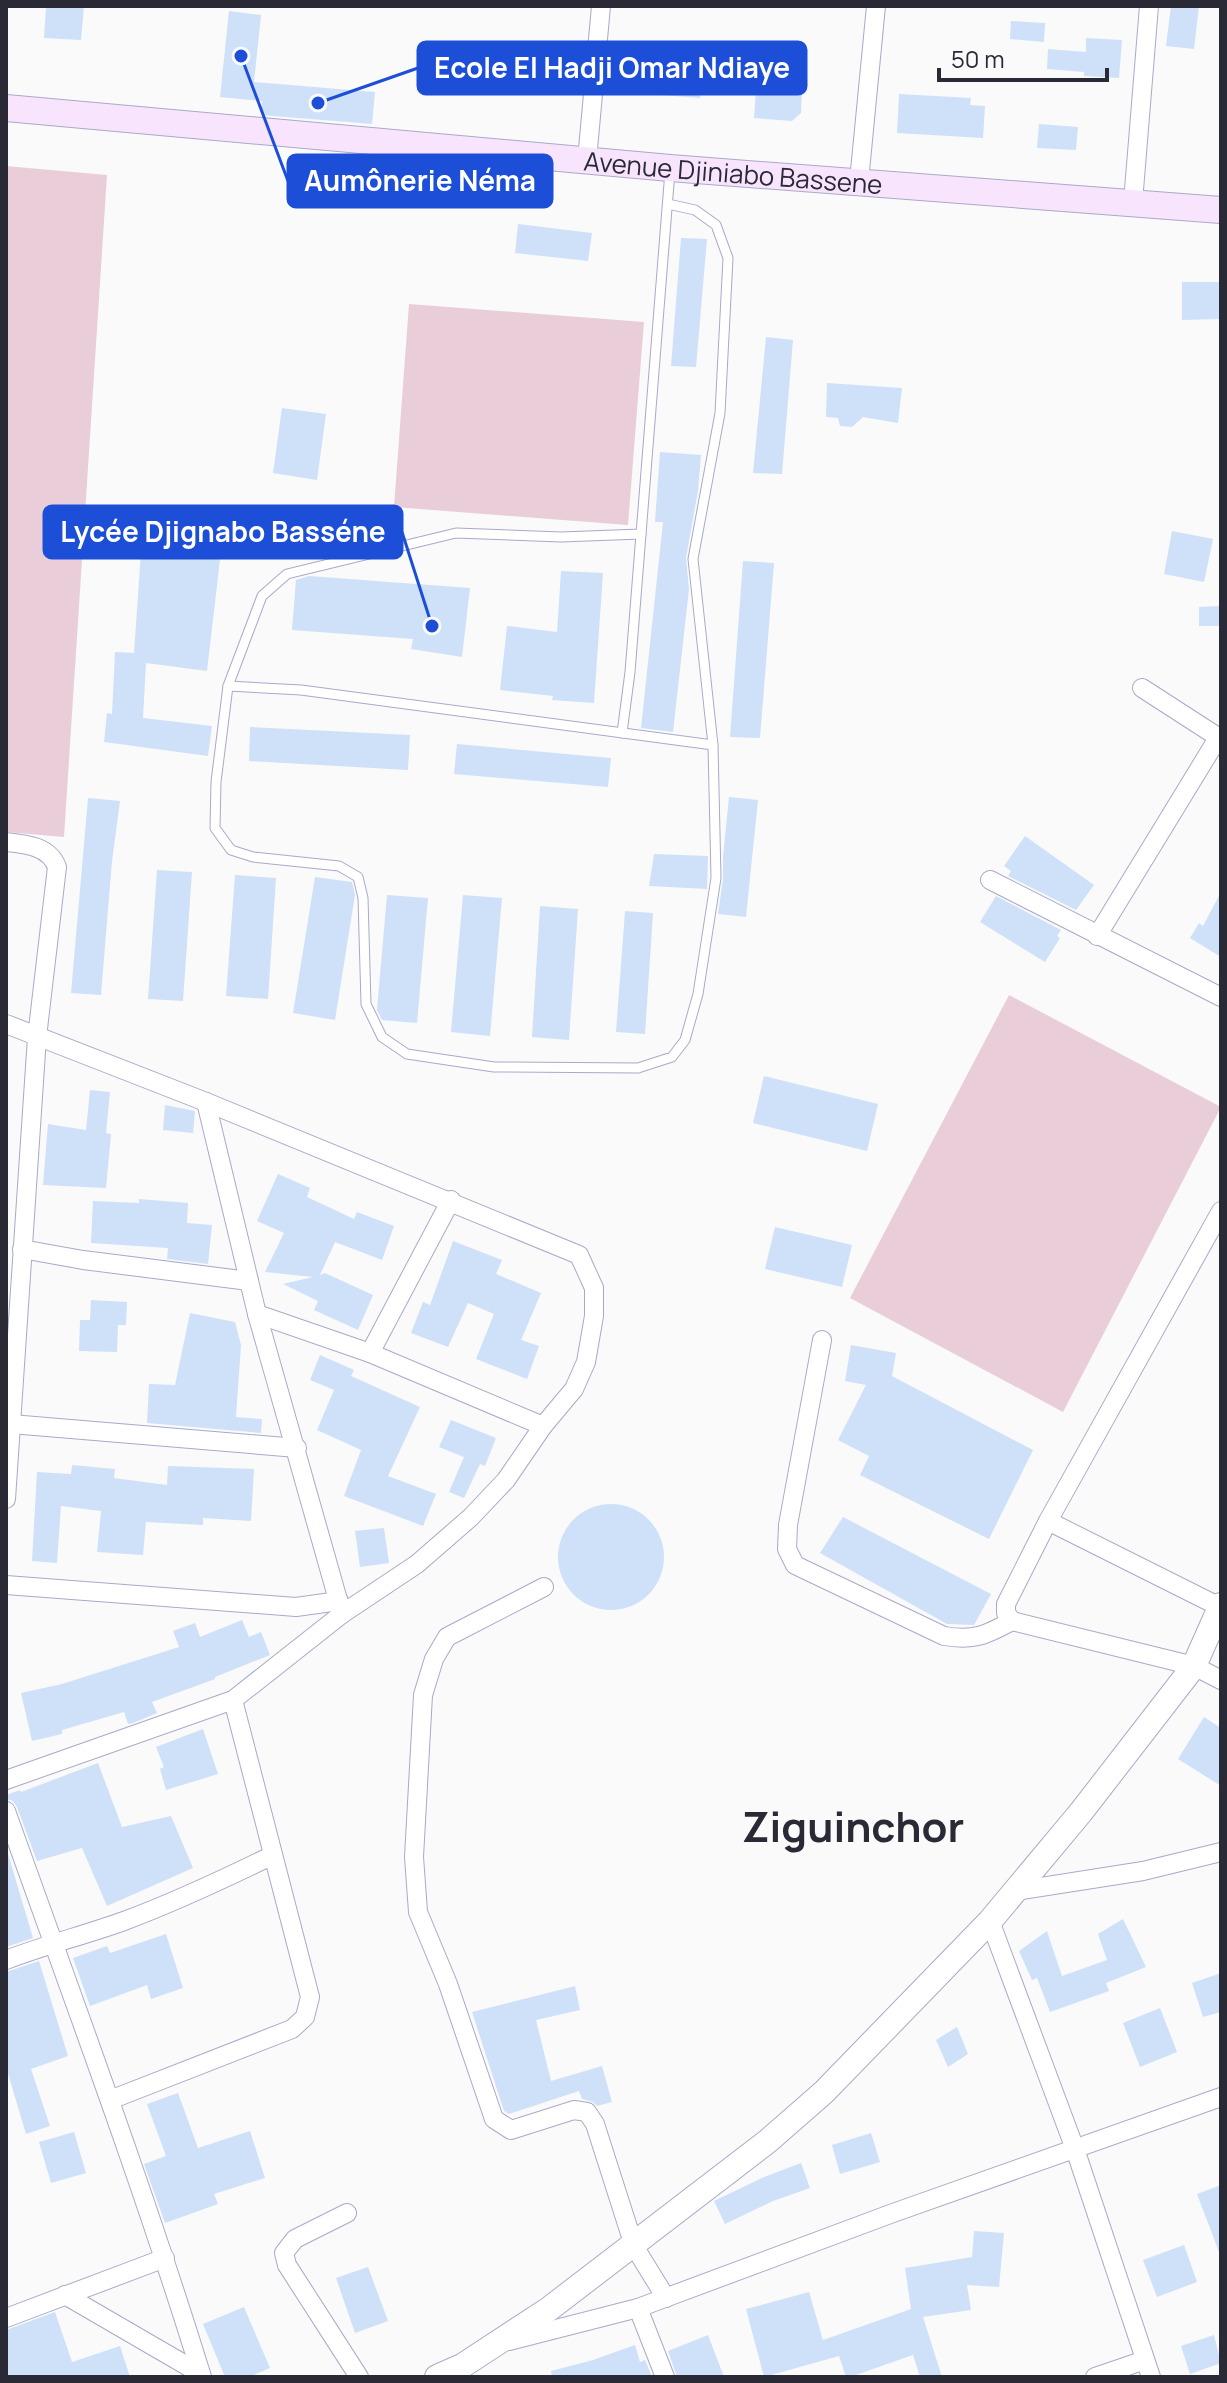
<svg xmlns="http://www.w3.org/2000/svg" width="1227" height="2383" viewBox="0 0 1227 2383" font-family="Manrope,sans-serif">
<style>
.green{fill:#e9ced9}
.building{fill:#cee1f9}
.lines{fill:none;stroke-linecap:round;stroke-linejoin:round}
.service-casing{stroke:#a9a9ca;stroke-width:11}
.minor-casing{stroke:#a9a9ca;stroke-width:20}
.tertiary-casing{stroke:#a9a9ca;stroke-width:26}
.secondary-casing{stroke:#a9a9ca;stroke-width:28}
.service{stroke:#fff;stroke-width:9}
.minor{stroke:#fff;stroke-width:18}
.tertiary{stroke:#fff;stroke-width:24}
.secondary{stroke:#f8e4fd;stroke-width:26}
.labels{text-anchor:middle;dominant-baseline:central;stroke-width:6;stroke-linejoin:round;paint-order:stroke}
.street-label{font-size:26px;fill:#2a2a37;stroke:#fafafa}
.town-label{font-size:42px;font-weight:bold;fill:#2a2a37;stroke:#fafafa}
.leader{fill:none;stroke:#1d4ed8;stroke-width:3}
.callout-dot{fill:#1d4ed8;stroke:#fafafa;stroke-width:3}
.callout{fill:#1d4ed8;stroke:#1d4ed8;stroke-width:3}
.callout-label{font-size:28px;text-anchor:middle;font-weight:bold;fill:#fff}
</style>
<rect width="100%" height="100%" fill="#fafafa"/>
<!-- green -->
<g class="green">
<path d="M6,166l101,9 -43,662 -58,-5z"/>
<path d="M409,304l235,18 -16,203 -234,-18z"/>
<path d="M1009,995l212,112 -158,305 -213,-114z"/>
</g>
<!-- building -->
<g class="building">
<path d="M46,6h38l-3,34 -37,-2z"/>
<path d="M1171,6h28l-5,43 -28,-3z"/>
<path d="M229,11l32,4 -7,67 121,10 -3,32 -111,-9 1,-14 -42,-4z"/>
<path d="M1011,21l34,2 -1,19 -34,-3z"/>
<path d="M1086,38l36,2 -3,38 -35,-2v-4l-37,-3 1,-20 38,3z"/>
<path d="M638,61l65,6 -3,31 -65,-5z"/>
<path d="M758,63l45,3 -2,47 -9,8 -38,-3z"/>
<path d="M899,94l72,4 -1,7 15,1 -2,32 -86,-5z"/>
<path d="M1039,124l39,3 -2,23 -39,-2z"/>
<path d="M518,224l74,9 -4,28 -73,-8z"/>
<path d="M681,238l26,1 -11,128 -25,-1z"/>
<path d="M1182,282h39v37l-39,1z"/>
<path d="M766,337l27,3 -11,134 -29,-1z"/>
<path d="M827,383l75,5 -4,35 -35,-6 -11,10 -12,-1 -2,-8 -12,-1z"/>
<path d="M282,408l44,6 -9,66 -44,-7z"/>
<path d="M660,452l41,3 -3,36 -12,67 3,31 -16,143 -32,-4 22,-206h-8z"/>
<path d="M144,508l32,2 -1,18 48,6 -16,137 -61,-8 -3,55 69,8 -4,30 -104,-14 3,-29 5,1 3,-62 19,1z"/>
<path d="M1172,531l41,8 -9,43 -40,-8z"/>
<path d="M743,561l31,2 -14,175 -30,-1z"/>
<path d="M561,571l42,2 -9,130 -42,-3 1,-4 -53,-6 7,-64 50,6z"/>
<path d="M309,576l161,12 -8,69 -51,-8 2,-10 -121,-9 4,-50z"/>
<path d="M1221,606v20h-22v-19z"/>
<path d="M250,727l160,8 -2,35 -159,-9z"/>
<path d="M457,744l154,14 -3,29 -154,-13z"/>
<path d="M729,797l29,3 -12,117 -28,-3 5,-35v-22z"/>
<path d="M88,798l32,3 -8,60 -11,134 -30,-2z"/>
<path d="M1025,836l69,49 -18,25 -68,-34 3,-5 -7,-5z"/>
<path d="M654,854l54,2 -1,33 -58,-3z"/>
<path d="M157,870l35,2 -9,129 -35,-2z"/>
<path d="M235,875l41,3 -8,121 -42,-3z"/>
<path d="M315,877l37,5 3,13 -20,125 -42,-7z"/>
<path d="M1221,892v65l-31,-19 9,-15 4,3z"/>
<path d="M387,895l41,3 -11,125 -35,-3 -5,-10z"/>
<path d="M463,895l39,3 -12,138 -39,-4z"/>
<path d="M996,896l65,34 -4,6 3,2 -15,24 -65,-40z"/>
<path d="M540,906l38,3 -9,131 -37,-3z"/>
<path d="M625,911l28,2 -8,121 -29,-2z"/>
<path d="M764,1076l114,28 -11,47 -114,-28z"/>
<path d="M90,1090l20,2 -4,41 5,1 -5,54 -63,-3 5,-61 38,6z"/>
<path d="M165,1105l30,6 -2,22 -30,-3z"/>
<path d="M278,1174l32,14 -3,9 47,22 3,-7 37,14 -12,34 -47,-18 -15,33 5,-2 48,22 -15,35 -44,-20 4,-9 -35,-17 30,-7 -48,-5 19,-39 -27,-12z"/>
<path d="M139,1199l49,4 -1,20 25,2 -4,39 -41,-5 1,-11 -77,-5 2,-42 46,2z"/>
<path d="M775,1227l77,18 -10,42 -77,-18z"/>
<path d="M453,1241l49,19 -6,14 45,19 -20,47 18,6 -12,33 -51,-20 18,-45 -26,-11 -20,44 -37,-14 12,-31 7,3z"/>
<path d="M91,1300l36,2 -1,23h-8l-1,27 -38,-1 1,-31h10z"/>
<path d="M190,1313l45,9 6,23 -5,72 26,2 -1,14 -114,-10 2,-39 26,1z"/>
<path d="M851,1345l45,8 -4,23 141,74 -44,89 -129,-64 9,-19 -31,-16 28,-55 -21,-4z"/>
<path d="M320,1355l34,15 -3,6 69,31 -32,69 48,18 -13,32 -79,-30 17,-46 -44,-20 17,-40 -24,-10z"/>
<path d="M451,1420l45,18 -11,28 -5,-2 -16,34 -15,-6 15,-35 -25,-10z"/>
<path d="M72,1465l43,4 -1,9 53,7 1,-19 86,3 -3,52 -48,-3v7l-57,-3 -3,33 -46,-3 4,-41 -40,-5 -4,57 -25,-2 5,-89 34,2z"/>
<circle cx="611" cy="1557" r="53"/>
<path d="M843,1517l148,77 -17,31 -27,-1 -127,-71z"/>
<path d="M384,1528l5,35 -29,4 -5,-36z"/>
<path d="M242,1620l7,17 12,-5 9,23 -55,22v2l-63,23 5,11 -24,10 -5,1 -4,-12 -62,18v4l-30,7 -11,-48 41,-9 117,-37 -6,-16 22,-8 5,14z"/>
<path d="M1204,1717l17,11v58l-43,-27z"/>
<path d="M203,1729l15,45 -52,16 -6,-21 4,-2 -8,-20z"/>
<path d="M98,1763l24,64 49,-11 22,52 -86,38 -25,-58 -45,13 -20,-54 -4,-6 -7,-2v-4l14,-5 1,2z"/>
<path d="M6,1847l27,91 -27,9z"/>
<path d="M1123,1919l23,48 -40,16 3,8 -59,21 -13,-34 -5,2 -13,-29 28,-20 15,45 45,-16 -9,-26z"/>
<path d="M166,1934l17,54 -32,11 -4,-14 -57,21 -17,-48 34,-12 3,7z"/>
<path d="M39,1961l29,95 -37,13 19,57 -24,8 -20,-67v-95z"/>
<path d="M1221,1973v39l-18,5 -11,-34z"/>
<path d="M575,1986l5,24 -44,10 15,61 51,-15 10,36 -15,4 -4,-4 -11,-3 -3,-8 -70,23 -5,-3 -32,-99z"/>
<path d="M1160,2008l17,44 -37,15 -17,-44z"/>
<path d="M957,2027l11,27 -20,13 -12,-27z"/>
<path d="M178,2093l20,55 52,-17 15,47 -51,16 4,10 -53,19 -21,-59 22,-8 -19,-52z"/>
<path d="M74,2132l12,41 -35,10 -12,-41z"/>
<path d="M871,2133l9,29 -40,12 -8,-29z"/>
<path d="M801,2163l9,25 -37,13 -48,23 -11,-23 50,-24z"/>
<path d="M1221,2185v67h-2l-22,-58z"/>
<path d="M974,2231l30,2 -5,54 -32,-2 4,25 -48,7 19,60h-22l-7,-22 -63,22h-4l-7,-21 -75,21 -18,-68 63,-17 14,48 88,-31 -6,-41 67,-11z"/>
<path d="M1184,2245l13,37 -40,15 -14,-37z"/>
<path d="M368,2267l20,54 -33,12 -19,-55z"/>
<path d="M244,2307l26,61 -21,9h-24l-22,-53z"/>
<path d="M55,2312l17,50 48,-16 10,31h-124v-47z"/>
<path d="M708,2335l16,42h-47l-9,-26z"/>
<path d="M1214,2335l7,28 -31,11 -9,-28z"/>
<path d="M635,2345l5,17 5,-2 7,17h-100l-1,-6 42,-11z"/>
</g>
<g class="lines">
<!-- service casing -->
<g class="service-casing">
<g id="service">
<path d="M641,534l-80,3 -105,-4 -169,41 -25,22 -34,90 -12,96 -1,46 16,22 22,7 86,9 19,11 5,21 3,106 16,33 25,17 87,13 144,1 34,-11 13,-17 13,-46 18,-116 -3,-133 -20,-186 27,-146 8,-155 -12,-33 -21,-15 -27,-6"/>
<path d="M228,686l73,4 412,55"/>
<path d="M622,733l8,-61 40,-501"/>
</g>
</g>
<!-- minor casing -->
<g class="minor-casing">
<g id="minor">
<path d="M587,160l14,-154"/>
<path d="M859,181l17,-175"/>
<path d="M1133,202l16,-196"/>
<path d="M1142,688l79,51"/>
<path d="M6,842c20,2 43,4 51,25l-20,170 -31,462"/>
<path d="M990,880l231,117"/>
<path d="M1097,936l121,-198"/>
<path d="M6,1024l200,78 373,153 15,33v28l-8,46 -12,27 -31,37 -37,54 -35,37 -54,47 -75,50 -109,86 -227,80"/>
<path d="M206,1102l51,212 85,300"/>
<path d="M1221,1211l-173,310 -42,83v9l6,8 182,45 27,14"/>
<path d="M22,1249l61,11 166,21"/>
<path d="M257,1314l113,39 173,73"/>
<path d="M822,1340l-34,185 -1,24 8,16 149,71c31,5 42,-1 68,-15"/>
<path d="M370,1353l81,-153"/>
<path d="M11,1424l286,24"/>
<path d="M1048,1521l172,86"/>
<path d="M6,1585l290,22 43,-6"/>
<path d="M544,1587l-97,50 -13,22 -11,36 -9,162 4,55 30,72 46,135 17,11 63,-20 13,2 8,12 39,122 32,52"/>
<path d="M6,1811c67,188 137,375 196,566"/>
<path d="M1015,1891l128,-20 78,-19"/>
<path d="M990,1921l85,228 76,228"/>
<path d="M6,1960c39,-15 79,-25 118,-39 51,-19 100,-42 149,-66"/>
<path d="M110,2100l182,-71 13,-12 5,-20 -77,-297"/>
<path d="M347,2213l-52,26 -11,14 3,12 72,112"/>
<path d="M65,2295l136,79"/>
<path d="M638,2308l27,69"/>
<path d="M6,2318l159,-60"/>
<path d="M509,2341l129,-33 255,-95 328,-116"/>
<path d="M1095,2377l50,-17"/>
</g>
</g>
<!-- tertiary casing -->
<g class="tertiary-casing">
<path id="tertiary" d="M437,2377l25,-11 87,-57 219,-168 56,-49 166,-171 91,-109 113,-146 27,-61"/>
</g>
<!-- secondary casing -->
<g class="secondary-casing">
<g id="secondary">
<path id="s1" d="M6,108l664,60 551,42"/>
</g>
</g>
<!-- service -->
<use href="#service" class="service"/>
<!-- minor -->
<use href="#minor" class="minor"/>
<!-- tertiary -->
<use href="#tertiary" class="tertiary"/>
<!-- secondary -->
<use href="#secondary" class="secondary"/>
</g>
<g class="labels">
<!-- street labels -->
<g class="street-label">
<text stroke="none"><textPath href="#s1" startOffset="730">Avenue Djiniabo Bassene</textPath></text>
</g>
<!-- town labels -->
<g class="town-label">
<text x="853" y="1826">Ziguinchor</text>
</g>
</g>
<!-- callouts -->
<path class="leader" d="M318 103L418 68M241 56L288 181M432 626L402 532"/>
<g class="callout-dot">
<circle cx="318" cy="103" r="8"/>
<circle cx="241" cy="56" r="8"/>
<circle cx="432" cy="626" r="8"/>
</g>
<g class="callout">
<rect x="418" y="42" width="388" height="52" rx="8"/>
<rect x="288" y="155" width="264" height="52" rx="8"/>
<rect x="44" y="506" width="358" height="52" rx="8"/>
</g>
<g class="callout-label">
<text x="612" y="78">Ecole El Hadji Omar Ndiaye</text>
<text x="420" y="191">Aumônerie Néma</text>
<text x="223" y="542">Lycée Djignabo Basséne</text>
</g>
<!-- border -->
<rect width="1227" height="2383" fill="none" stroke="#2a2a37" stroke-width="16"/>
<!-- scale -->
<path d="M939 68v12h168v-12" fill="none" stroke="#2a2a37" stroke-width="4"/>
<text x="951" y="68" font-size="24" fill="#2a2a37" stroke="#fafafa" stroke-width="6" paint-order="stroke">50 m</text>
</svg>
